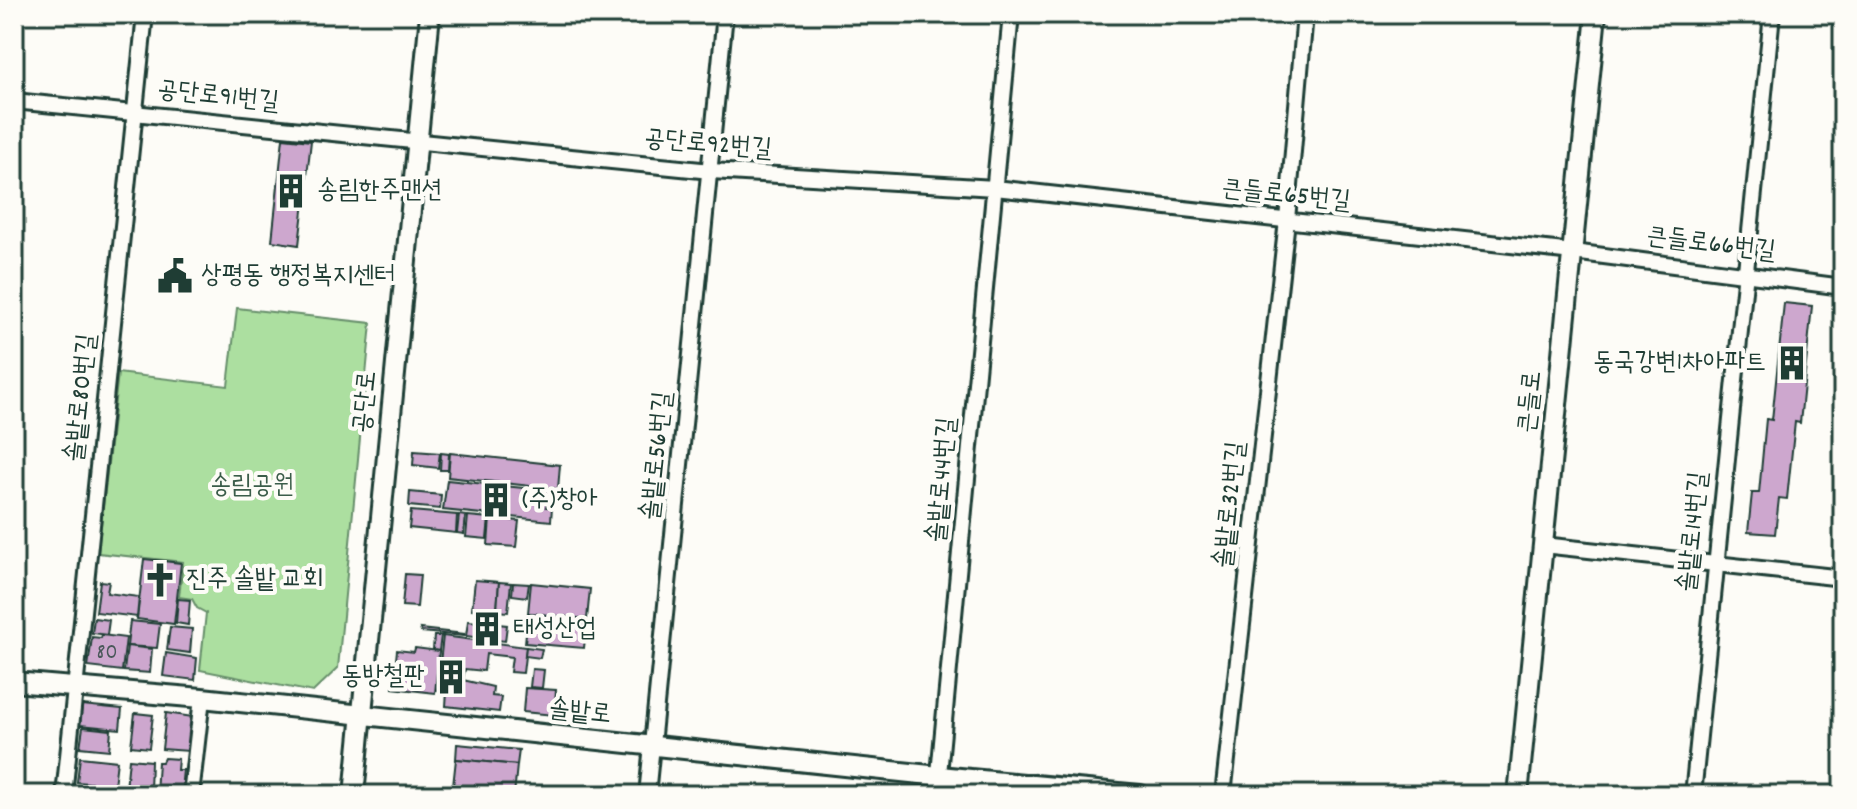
<svg xmlns="http://www.w3.org/2000/svg" width="1857" height="809" viewBox="0 0 1857 809" font-family="Dekko,'Poor Story',sans-serif">
<style>
.green{fill:#acdfa0;stroke:#668e6a;stroke-width:2}
.building{fill:#cda7ce;stroke:#1f3d34;stroke-width:2}
.lines{fill:none;stroke-linecap:round;stroke-linejoin:round}
.street-casing{stroke:#1f3d34;stroke-width:20}
.secondary-casing{stroke:#1f3d34;stroke-width:24}
.street{stroke:#fdfcf7;stroke-width:14}
.secondary{stroke:#fdfcf7;stroke-width:18}
.labels{text-anchor:middle;dominant-baseline:central;stroke-width:8;stroke-linejoin:round;paint-order:stroke}
.number-label{font-size:22px;fill:#4a585a}
.street-label{font-size:26px;fill:#1f3d34;stroke:#fdfcf7}
.poi-label{font-size:26px;fill:#1f3d34;stroke:#fdfcf7;text-anchor:start}
.park-label{font-size:26px;fill:#3b5d4a;stroke:#fdfcf7}
</style>
<rect width="100%" height="100%" fill="#fdfcf7"/>
<filter id="ink" filterUnits="userSpaceOnUse"><feTurbulence type="fractalNoise" baseFrequency=".0125" numOctaves="2"/><feDisplacementMap in="SourceGraphic" scale="16" xChannelSelector="R" yChannelSelector="G"/><feConvolveMatrix kernelMatrix="1 2 1 2 8 2 1 2 1" color-interpolation-filters="sRGB"/></filter>
<g filter="url(#ink)">
<!-- green -->
<path class="green" d="M237,308l134,15 -33,345 -25,24 -113,-22 6,-57 -9,-5 -5,-9 -13,-2 4,-35 -85,-9 20,-180 110,13z"/>
<!-- building -->
<g class="building">
<path d="M283,138l28,3 -12,104 -27,-4z"/>
<path d="M1784,303l28,3 -12,117 -5,-1 -8,77 -8,-1 -4,36 -27,-2 4,-39h7l7,-74 6,1z"/>
<path d="M414,451l26,2 -2,15 -25,-3z"/>
<path d="M441,453l8,1 -1,16h-8z"/>
<path d="M450,453l110,12 -2,24 -110,-12z"/>
<path d="M447,480l106,11 -7,16h6l-1,14 -108,-11z"/>
<path d="M410,492l31,3 -1,14 -31,-3z"/>
<path d="M411,511l46,4 -1,18 -47,-5z"/>
<path d="M459,515l7,1 -2,18 -7,-1z"/>
<path d="M468,516l21,2 -2,21 -21,-2z"/>
<path d="M490,518l29,3 -3,26 -28,-2z"/>
<path d="M144,559l37,4 -7,61 -37,-5z"/>
<path d="M405,574l15,1 -3,32 -15,-1z"/>
<path d="M475,580l24,2 -2,29 -25,-2z"/>
<path d="M100,581l9,1 -2,11 32,4 -2,20 -41,-5z"/>
<path d="M499,582l12,1 -3,29 -11,-1z"/>
<path d="M513,583l16,1 -2,13 -15,-2z"/>
<path d="M531,583l59,6 -3,30 -59,-6z"/>
<path d="M178,599l12,1 -2,25 -12,-2z"/>
<path d="M528,613l59,6 -3,29 -59,-5z"/>
<path d="M94,618l15,2 -2,15 -15,-2z"/>
<path d="M130,621l30,3 -3,24 -30,-2z"/>
<path d="M468,621l39,4 -2,16 -39,-5z"/>
<path d="M170,627l22,2 -2,24 -23,-3z"/>
<path d="M420,629l44,5v2l-43,-4z"/>
<path d="M102,635l24,3 -4,33 -34,-4 4,-30 9,1z"/>
<path d="M434,636h7l-2,15 -6,-1z"/>
<path d="M443,636l83,11 -3,26 -13,-1 2,-15 -26,-3 -2,17 -19,-2 -2,11 30,7 -1,9 9,1 -2,15 -53,-6 1,-15 -10,-1z"/>
<path d="M127,646l25,3 -2,24 -26,-2z"/>
<path d="M526,647l16,2 -2,9 -15,-2z"/>
<path d="M415,648l24,3 -4,42 -42,-5 4,-38 17,2z"/>
<path d="M166,653l31,5 -2,22 -32,-4z"/>
<path d="M532,669l12,1 -2,18 -12,-1z"/>
<path d="M525,688l31,2 -2,25 -31,-3z"/>
<path d="M82,705l40,4 -2,20 -40,-4z"/>
<path d="M135,713l18,2 -4,33 -18,-2z"/>
<path d="M166,713l27,4 -4,34 -27,-2z"/>
<path d="M83,727l28,3 -2,20 -29,-3z"/>
<path d="M457,744l62,6 -2,15 -61,-6z"/>
<path d="M80,757l37,4 -3,24 -37,-3z"/>
<path d="M164,758l14,1 -1,11h6l-1,10h3v15l-29,-1 2,-32h4z"/>
<path d="M129,759l22,2 -1,30 -24,-2z"/>
<path d="M456,759l61,6 -3,30h-62z"/>
</g>
<g class="lines">
<!-- street casing -->
<g class="street-casing">
<g id="street">
<path d="M14,101l697,70 284,17 578,64 270,35"/>
<path d="M1543,545l300,33"/>
<path d="M64,795l81,-781"/>
<path d="M191,795l11,-97"/>
<path d="M647,795l78,-781"/>
<path d="M937,795l74,-781"/>
<path d="M1223,795l64,-575 18,-206"/>
<path d="M1693,795l79,-781"/>
</g>
</g>
<!-- secondary casing -->
<g class="secondary-casing">
<g id="secondary">
<path d="M14,682l188,16 737,78 201,19"/>
<path d="M354,795l76,-781"/>
<path d="M1518,795l78,-781"/>
</g>
</g>
<!-- street -->
<use href="#street" class="street"/>
<!-- secondary -->
<use href="#secondary" class="secondary"/>
</g>
</g>
<!-- icons -->
<defs>
<g id="building-bare" transform="scale(2.76)"><path d="M-4-6H4V6H1V3H-1V6H-4ZM-2.5-4.3h1.7v1.8h-1.7ZM.8-4.3h1.7v1.8H.8ZM-2.5-1h1.7V.8h-1.7ZM.8-1h1.7V.8H.8Z" fill="#1f3d34" stroke="#fdfcf7" stroke-width="2.5" paint-order="stroke"/></g>
<g id="civic-bare" transform="scale(2.76)"><path d="M-.6-6.5H3V-4.5H.6V-3L4-1V1h2V6H-6V1h2V-1L-.6-3ZM-1.2 2.5V6h2.4V2.5Z" fill="#1f3d34" stroke="#fdfcf7" stroke-width="2.5" paint-order="stroke"/></g>
<g id="church-bare" transform="scale(2.76)"><path d="M-1.2-6h2.4v3.5h3.3v2.4h-3.3V6h-2.4V-.1h-3.3v-2.4h3.3Z" fill="#1f3d34" stroke="#fdfcf7" stroke-width="2.5" paint-order="stroke"/></g>
</defs>
<g fill-rule="evenodd">
<use href="#building-bare" x="291" y="191"/>
<use href="#civic-bare" x="175" y="276"/>
<use href="#building-bare" x="1792" y="363"/>
<use href="#building-bare" x="496" y="500"/>
<use href="#church-bare" x="160" y="580"/>
<use href="#building-bare" x="487" y="629"/>
<use href="#building-bare" x="451" y="677"/>
</g>
<g class="labels">
<!-- number labels -->
<g class="number-label">
<text x="107" y="653">80</text>
</g>
<!-- street labels -->
<g class="street-label">
<text transform="translate(218 97) rotate(6)">공단로91번길</text>
<text transform="translate(708 145) rotate(5)">공단로92번길</text>
<text transform="translate(1286 196) rotate(6)">큰들로65번길</text>
<text transform="translate(1711 245) rotate(7)">큰들로66번길</text>
<text transform="translate(82 398) rotate(-84)">솔밭로80번길</text>
<text transform="translate(366 402) rotate(-84)">공단로</text>
<text transform="translate(1531 402) rotate(-84)">큰들로</text>
<text transform="translate(658 456) rotate(-84)">솔밭로56번길</text>
<text transform="translate(943 480) rotate(-85)">솔밭로44번길</text>
<text transform="translate(1231 505) rotate(-84)">솔밭로32번길</text>
<text transform="translate(1694 532) rotate(-84)">솔밭로14번길</text>
<text transform="translate(580 713) rotate(6)">솔밭로</text>
</g>
<!-- poi labels -->
<g class="poi-label">
<text x="317" y="191">송림한주맨션</text>
<text x="201" y="276">상평동 행정복지센터</text>
<text x="1766" y="363" text-anchor="end">동국강변1차아파트</text>
<text x="522" y="500">(주)창아</text>
<text x="186" y="580">진주 솔밭 교회</text>
<text x="513" y="629">태성산업</text>
<text x="425" y="677" text-anchor="end">동방철판</text>
</g>
<!-- park labels -->
<g class="park-label">
<text x="252" y="486">송림공원</text>
</g>
</g>
<!-- margin -->
<rect width="1857" height="809" fill="none" stroke="#fdfcf7" stroke-width="48"/>
<rect x="24" y="24" width="1809" height="761" fill="none" stroke="#1f3d34" stroke-width="3" filter="url(#ink)"/>
</svg>
